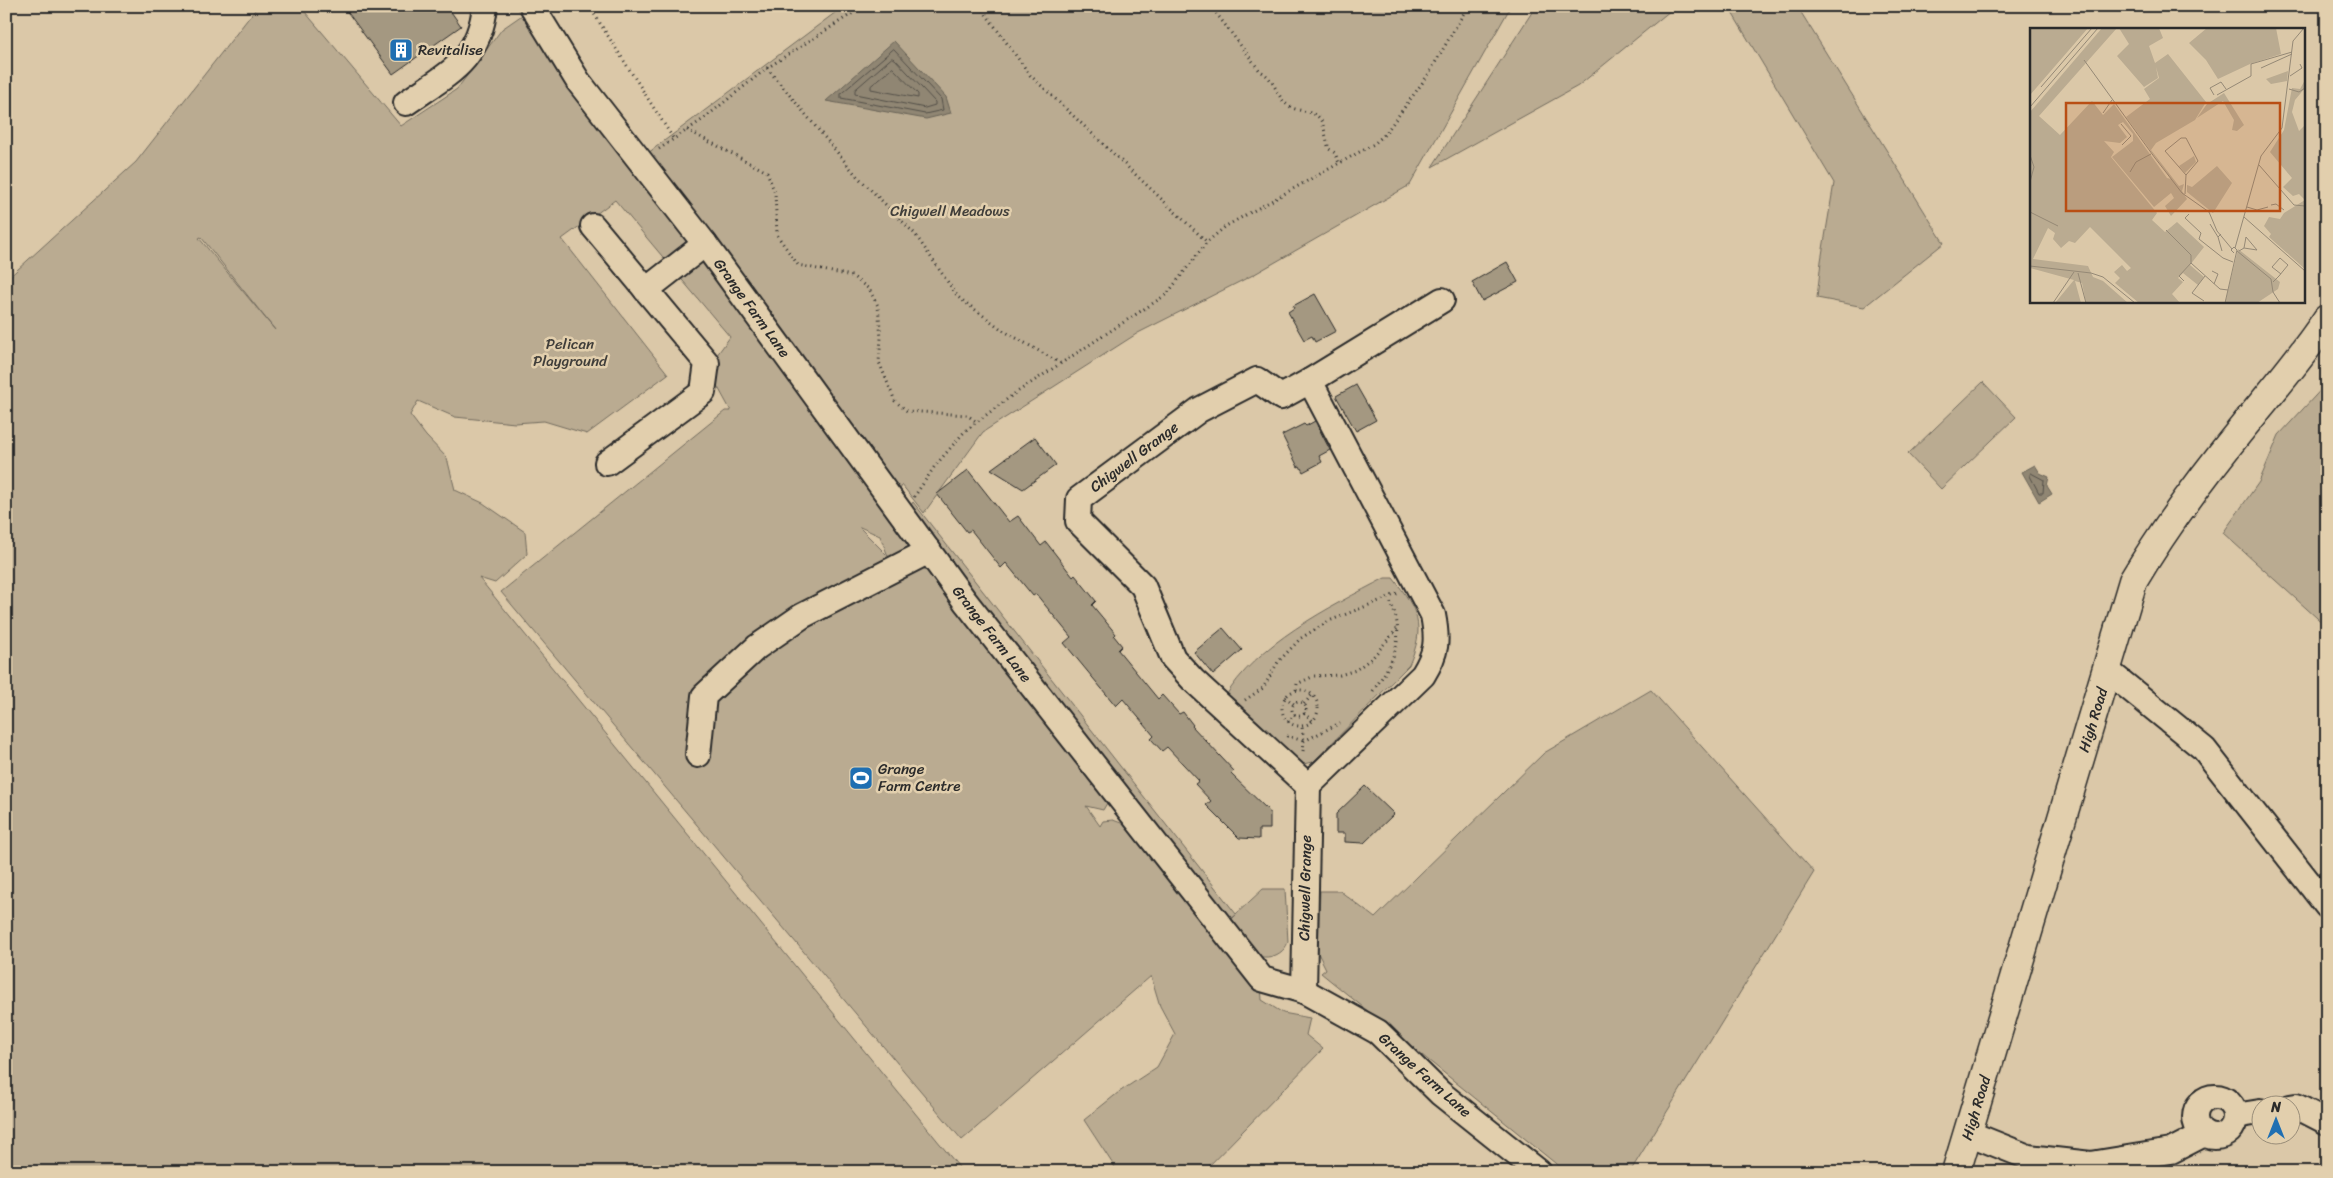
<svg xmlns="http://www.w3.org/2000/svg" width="2333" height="1178" viewBox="0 0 2333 1178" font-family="Sriracha,sans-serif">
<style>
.green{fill:#baab91;stroke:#726b5e;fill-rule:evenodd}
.water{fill:#908673;stroke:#686256}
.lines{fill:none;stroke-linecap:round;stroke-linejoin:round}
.shore{stroke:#534f48;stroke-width:1}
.building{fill:#a49881;stroke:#2b2b2b}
.minor-casing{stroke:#2b2b2b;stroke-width:28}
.major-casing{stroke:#2b2b2b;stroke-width:31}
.path{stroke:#2b2b2b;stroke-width:3;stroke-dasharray:1 4;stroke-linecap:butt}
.minor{stroke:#e2cfad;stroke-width:24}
.major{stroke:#e2cfad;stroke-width:28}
.labels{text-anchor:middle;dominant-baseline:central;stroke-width:5;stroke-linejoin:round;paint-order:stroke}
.poi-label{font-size:15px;fill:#2b2b2b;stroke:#e2cfad;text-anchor:start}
.park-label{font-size:15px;fill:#403e3a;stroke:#e2cfad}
.street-label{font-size:15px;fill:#2b2b2b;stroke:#e2cfad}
.inset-road{fill:none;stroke:#958976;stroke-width:1}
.view{fill:#b94e14;fill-opacity:0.15;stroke:#b94e14;stroke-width:2.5}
.inset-edge{fill:none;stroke:#2b2b2b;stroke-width:2.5}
</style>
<rect width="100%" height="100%" fill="#dbc8a8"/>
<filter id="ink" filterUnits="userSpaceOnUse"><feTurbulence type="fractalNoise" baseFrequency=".02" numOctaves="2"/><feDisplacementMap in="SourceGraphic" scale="10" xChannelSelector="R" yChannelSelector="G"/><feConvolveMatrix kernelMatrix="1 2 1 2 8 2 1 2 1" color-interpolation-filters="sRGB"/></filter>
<g filter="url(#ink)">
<!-- green -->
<g class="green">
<path d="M258,6h42l101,120 56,-37 45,-60 23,-16 586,783 -8,14 -17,-4 14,20 3,-5 10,-1 27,10 121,155 1,15 21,13 27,5 -4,17 17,14 -120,123h-85l-34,-52 35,-28 38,-25 18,-33 -15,-28 -9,-30 -189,164 -461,-548 224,-181h6l-17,-31v-21l16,-22 -115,-137 -53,39 106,135 -81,60 -43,-13 -29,2 -60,-6 -37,-16 -8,14 16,21 21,22 8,32 28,13 42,29 2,22 -32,29 -16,-5 484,594h-957v-892l130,-118zM201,237l74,93 -76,-92zM860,527l20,9 8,20 -28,-28z"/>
<path d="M844,6h667l-101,179 -157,90 -115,58 -155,99 -59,81 -22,-28 -5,12 -249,-344z"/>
<path d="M1536,6h140l-98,80 -146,81z"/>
<path d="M1728,6h69l147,237 -80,64 -47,-9 4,-37 13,-78z"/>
<path d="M1983,382l33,35 -75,72 -33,-35z"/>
<path d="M2327,383v244l-104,-94 36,-51 20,-47z"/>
<path d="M913,502l323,412 27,-25h22l3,53c-7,19 -32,19 -46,6 -7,-6 -12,-14 -18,-21l12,-12 -14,10 -316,-412z"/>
<path d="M1385,578h8c25,32 33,48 16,87l-96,97 -15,3 -74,-66c31,-55 106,-92 161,-121z"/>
<path d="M1651,690l163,182 -184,300h-64l-245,-199 5,-4 -8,-16 2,-62h20l35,27 169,-165z"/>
</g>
<!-- water -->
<g class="water">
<path d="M894,41l52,56 5,16 -25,6 -100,-18z"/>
<path d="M2035,465l5,8 9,4 -2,9 5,8 -13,8 -17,-30z"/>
</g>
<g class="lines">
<!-- shore -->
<g class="shore">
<path d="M894,49l47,50 2,11 -18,4 -84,-16v-4z"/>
<path d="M892,58l3,1 40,43v3l-10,3 -70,-14v-4z"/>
<path d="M893,68l25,26v4l-47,-9v-3z"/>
<path d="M2031,473l13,7 -1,13h-4l-9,-17z"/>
</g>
</g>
<!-- building -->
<g class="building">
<path d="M343,6h104l14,20 -68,48z"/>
<path d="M1507,262l11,20 -36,19 -10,-19z"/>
<path d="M1315,294l21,37 -21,11 -3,-6 -8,4 -16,-28 6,-4 -1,-2z"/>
<path d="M1356,385l20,35 -20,11 -20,-35z"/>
<path d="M1315,421l15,29 -11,6 3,6 -19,10 -3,-6 -2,1 -16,-32 22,-11 2,2z"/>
<path d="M1035,437l21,28 -33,24 -32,-20z"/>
<path d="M968,470l41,52 9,-6 23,30 5,-4 27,35 2,-2 21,26 -4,4 24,29 -2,2 8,10 -4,4 40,49 4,-4 17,19 4,-2 10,13 -1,1 42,45 -3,3 39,38v17h-11v10l-20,-1 -33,-33 5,-4 -16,-17 4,-3 -32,-34 -5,4 -11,-12 3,-3 -31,-37 -7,7 -52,-63 7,-6 -35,-43 -3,2 -27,-33 -5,5 -30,-38 -4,2 -30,-38z"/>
<path d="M1223,628l19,22 -29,25 -19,-23z"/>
<path d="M1365,786l29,28 -30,29 -19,-1v-9h-9v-19z"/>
</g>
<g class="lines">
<!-- minor casing -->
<g class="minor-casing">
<g id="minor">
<path d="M532,6l46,75 127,163 260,357 297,378 42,12 74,41 62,61 99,79"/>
<path d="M406,103c41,-29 73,-41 79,-97"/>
<path d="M593,226l114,137 -4,29 -96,71"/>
<path d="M646,290l59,-46"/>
<path d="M1310,381l132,-81"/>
<path d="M2108,671l96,78 123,157"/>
<path d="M698,755l6,-59 53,-49 45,-31 127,-65"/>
<path d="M1304,991l4,-205 115,-111c14,-23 15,-34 10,-60l-123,-234 -29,16 -24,-17 -58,30 -120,89 -1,22 65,65 30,72 20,22 115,106"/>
<circle cx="2215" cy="1117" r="20"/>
<path d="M2290,1107l6,-1 31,16"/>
<path d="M2235,1116l25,-4"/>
<path d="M1968,1133l60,24 63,7 80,-13 33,-17"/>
</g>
</g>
<!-- major casing -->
<g class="major-casing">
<path id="major" d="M1956,1172l177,-591c32,-54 70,-105 110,-154 29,-36 59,-70 84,-108"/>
</g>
<!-- path -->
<g class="path">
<path d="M589,6l84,132"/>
<path d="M980,6l50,69 177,167"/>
<path d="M1213,9l47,62c16,8 16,27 29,35 8,6 25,4 31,13 5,7 6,22 9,30l6,4 4,10"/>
<path d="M767,68l89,107 59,59 43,63 46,34 56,32"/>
<path d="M687,130l80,42 8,21 2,42 21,30 54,11 17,13 9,17 3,32 -2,24 16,39 12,10 60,4 10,7"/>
<path d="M659,149l43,-29 65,-52 97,-62"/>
<path d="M914,497l21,-31 30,-35 49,-37 153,-100 40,-52 19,-16 148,-82 11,-10 43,-59 40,-69"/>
<circle cx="1300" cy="708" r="18"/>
<path d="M1296,690l1,-6 17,-8 26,-1 16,-5 17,-13 24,-28"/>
<path d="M1373,691c22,-32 34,-55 16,-92"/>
<path d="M1285,697l9,7"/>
<path d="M1245,700l18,-12 15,-26 23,-24 28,-17 70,-28"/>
<circle cx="1299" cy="709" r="7"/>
<path d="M1304,704l8,-9"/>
<path d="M1304,713l9,8"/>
<path d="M1288,722l7,-8"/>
<path d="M1287,736l17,5 -2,-14"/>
<path d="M1303,751l1,-10 36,-18"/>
</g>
<!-- minor -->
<use href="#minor" class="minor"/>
<!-- major -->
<use href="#major" class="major"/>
</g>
</g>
<!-- icons -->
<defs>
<g id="building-square" transform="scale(1.25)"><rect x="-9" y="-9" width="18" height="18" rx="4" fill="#1f6fb2" stroke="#e2cfad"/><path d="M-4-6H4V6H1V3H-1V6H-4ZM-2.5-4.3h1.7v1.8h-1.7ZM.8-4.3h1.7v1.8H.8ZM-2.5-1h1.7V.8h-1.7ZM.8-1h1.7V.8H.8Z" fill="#fff"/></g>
<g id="stadium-square" transform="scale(1.25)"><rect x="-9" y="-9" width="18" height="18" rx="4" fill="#1f6fb2" stroke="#e2cfad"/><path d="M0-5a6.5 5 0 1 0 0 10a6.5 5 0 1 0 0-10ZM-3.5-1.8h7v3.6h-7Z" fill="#fff"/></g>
</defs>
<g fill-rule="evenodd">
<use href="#building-square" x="401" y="50"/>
<use href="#stadium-square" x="861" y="778"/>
</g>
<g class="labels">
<!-- poi labels -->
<g class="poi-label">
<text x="418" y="50">Revitalise</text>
<text x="878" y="769">Grange<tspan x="878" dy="17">Farm Centre</tspan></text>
</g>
<!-- park labels -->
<g class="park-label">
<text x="950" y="211">Chigwell Meadows</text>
<text x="570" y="344">Pelican<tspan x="570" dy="17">Playground</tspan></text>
</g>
<!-- street labels -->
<g class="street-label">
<text transform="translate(752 308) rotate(54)">Grange Farm Lane</text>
<text transform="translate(1134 457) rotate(-37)">Chigwell Grange</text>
<text transform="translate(992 634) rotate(52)">Grange Farm Lane</text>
<text transform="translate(2093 720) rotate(-73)">High Road</text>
<text transform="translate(1305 888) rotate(-89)">Chigwell Grange</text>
<text transform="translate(1425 1075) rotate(42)">Grange Farm Lane</text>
<text transform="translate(1976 1108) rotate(-73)">High Road</text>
</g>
</g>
<!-- overview -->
<g transform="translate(2030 28)">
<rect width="275" height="275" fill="#dbc8a8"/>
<path d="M0,0h58l-58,67zM72,0h15l-78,88 21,19 32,-34 11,14 11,-11 53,74 4,1 -45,-62 24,-18 -6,-10 15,-11 -3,-11 2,11 -14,9 -27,-31 12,-12 -10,-16h40l4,10 -14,8 6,17 13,-9 38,48 -11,18 -39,23 -5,7 28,36 5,-2 -2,7 5,8 -16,17 -6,-10 9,-8 -3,-5 -17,14 -42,-50 21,-16v-7l-10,-12 -5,3 9,12 -7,6 -16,-2 10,11 -3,5 46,56 -5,7 13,12 12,-10 27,25 -14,18 14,12 -6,8 -15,-12 -5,5 5,4 -11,12 8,9h-41l-24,-20 5,-5 -6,-6 8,-7 5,6 4,-3 -41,-41 -15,16 -6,-2 -8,7 -8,-9 2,-6 -7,-5 -15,31 55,7 5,11 10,4 25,22h-42l-4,-20 -7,-2 6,22h-26l19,-23 -44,-12v-156zM177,0h69l5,26 -31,10 -32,15 -12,-19 -17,-17zM258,43l-1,10 -16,3 -5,-5zM275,52v8l-10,12 -3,12 7,19 6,-6v144l-36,-32 2,-3 -7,-8 5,-9 11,2 4,-6 21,-13 -6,-6 -6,2 -10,-9 9,-9 -22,-26 14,-22 8,-42 8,1zM194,65l20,32 -7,6 -5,-1 2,-10 -11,-19 -26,17 10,-14zM164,128l2,6 -11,11 -6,-7zM187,138l15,17 -19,30 -26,-21v-7l5,2zM208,221l42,33 -2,7 -21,14h-32z" fill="#baab91"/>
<path class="inset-road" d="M54,32l71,98 27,35 27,19 8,19 15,18M231,40l31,-14M260,48l12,-8 -2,-4M11,59l51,-59M259,61l10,3 6,-4M184,67l-4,-7 11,-6 5,7M187,67l34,-19v-12l41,-12M0,79l68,-79M73,85l9,-13M91,96l10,12 -9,9M0,127l4,12 -4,15M229,137l35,40 11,1M100,144l6,-10 15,-8M155,166l1,-19 12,-14 -12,-23h-5l-16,13 21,24M241,177l5,-1 8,6M217,179l10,3 11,-3M0,184l28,14M159,186l-4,4 16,15 -2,6 24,19 10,4M214,189l61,54M180,196l8,13M136,202l25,25v8l29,26 8,1M191,206l-3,3 4,14M205,220l26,-92 21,-28 11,-87 11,-13M207,223l34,28 2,13 7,11M209,223l5,-3 2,-11 11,13 -13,-2M0,238l61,7 12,4 32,26M182,243l6,3 -4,10M48,245l8,30M154,253l-5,-5 12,-13M243,254l6,-6 9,-11 -8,-7 -8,9 9,7M174,273l-12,-8 13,-17M23,275l21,-31M195,275l12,-53 -3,-3 -3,3 3,3"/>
<path class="view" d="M36,75h214v108h-214z"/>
<rect width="275" height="275" class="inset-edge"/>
</g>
<!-- margin -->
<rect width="2333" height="1178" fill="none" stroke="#e2cfad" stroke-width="25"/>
<rect x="12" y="12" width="2308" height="1153" fill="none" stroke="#2b2b2b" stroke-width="2" filter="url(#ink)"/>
<!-- north arrow -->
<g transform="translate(2276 1120)"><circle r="24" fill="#e2cfad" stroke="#998d79"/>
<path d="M0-4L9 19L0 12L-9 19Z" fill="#1f6fb2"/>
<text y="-8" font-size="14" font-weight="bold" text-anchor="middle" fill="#2b2b2b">N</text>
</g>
</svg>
